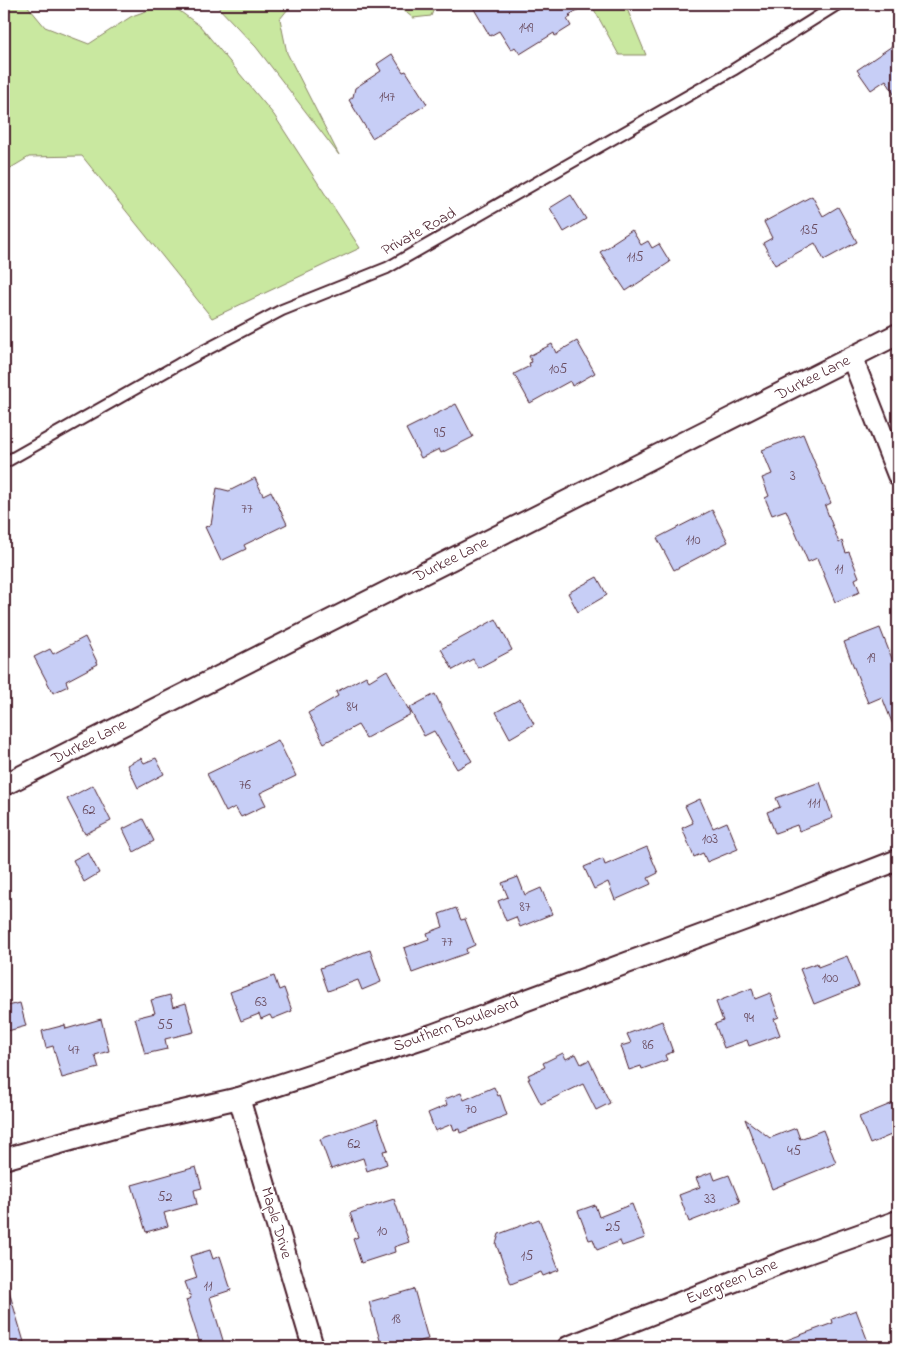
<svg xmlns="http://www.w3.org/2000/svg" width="902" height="1351" viewBox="0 0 902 1351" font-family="'Indie Flower',sans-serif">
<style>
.green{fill:#c9e8a0;stroke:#8a8466}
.building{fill:#c7cef6;stroke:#4a1f2b}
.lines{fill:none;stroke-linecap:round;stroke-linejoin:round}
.lane-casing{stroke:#4a1f2b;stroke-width:14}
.street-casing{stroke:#4a1f2b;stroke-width:24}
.lane{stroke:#fff;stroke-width:10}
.street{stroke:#fff;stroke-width:20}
.labels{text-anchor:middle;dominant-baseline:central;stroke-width:4;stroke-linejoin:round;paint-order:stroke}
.number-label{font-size:14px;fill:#694b5e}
.street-label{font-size:16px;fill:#4a1f2b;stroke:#fff}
</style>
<rect width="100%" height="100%" fill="#fff"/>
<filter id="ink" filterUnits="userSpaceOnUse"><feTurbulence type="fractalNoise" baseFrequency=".02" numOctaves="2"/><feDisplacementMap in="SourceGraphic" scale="10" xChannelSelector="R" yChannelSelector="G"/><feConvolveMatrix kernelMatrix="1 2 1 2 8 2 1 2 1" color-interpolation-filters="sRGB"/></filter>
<g filter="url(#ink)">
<!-- green -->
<g class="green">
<path d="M4,4h22l19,23 44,17 43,-28 34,-12h4l30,22 74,89 86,133 -148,70 -130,-162 -53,1 -25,15z"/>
<path d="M215,4h77l-12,15 7,34 52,102 -83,-108z"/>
<path d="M396,4h40l-5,12 -18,2z"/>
<path d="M591,4h34l21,51h-27z"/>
</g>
<!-- building -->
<g class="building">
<path d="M471,4h117l-19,11 2,2 -4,2 4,7 -16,10 -1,-3 -34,21 -5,-7 -4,3 -12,-19 -9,5z"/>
<path d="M898,42v59l-12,-21 -15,10 -14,-20z"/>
<path d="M392,54l11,18 3,-1 21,33 -55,34 -23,-38 4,-3 2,-9 26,-17 -4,-7z"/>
<path d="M571,195l15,24 -22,13 -14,-24z"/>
<path d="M812,196l11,20 15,-9 19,35 -33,18 -9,-17 -40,22 -12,-22 9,-5 -8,-16z"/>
<path d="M632,230l9,15 7,-4 4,7 7,-4 11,18 -44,29 -26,-39 13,-8 -1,-1z"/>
<path d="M577,341l18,32 -23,13 -2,-5 -40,22 -16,-29 16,-8 -1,-3 3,-1 -3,-6 23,-12 4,9z"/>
<path d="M456,404l17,33 -32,16 -2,-4 -18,9 -15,-29z"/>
<path d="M803,434l28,69 -6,3 14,37 3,-2 4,12 3,-1 10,25 -4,2 5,13 -25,10 -18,-44 -9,4 -22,-52 -14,5 -7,-17 4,-2 -7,-18 10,-4 -10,-24z"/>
<path d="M255,478l8,17 8,-4 16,33 -43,21 2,4 -25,12 -16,-34 6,-2 6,-37 12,3z"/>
<path d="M712,510l16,32 -54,28 -17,-32z"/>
<path d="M597,577l10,18 -29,17 -10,-19z"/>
<path d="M496,619l16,31 -34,18 -5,-9 -20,11 -12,-21z"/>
<path d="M880,628l18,46v60l-1,1 -15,-38 -14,6 -24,-61z"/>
<path d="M85,637l13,27 -32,17 2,5 -15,7 -19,-36 16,-8 3,5z"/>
<path d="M387,670l24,44 -45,24 -8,-13 -34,18 -16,-30 30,-17 -2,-4 30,-16 3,5z"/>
<path d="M435,694l18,36 19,31 -15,8 -23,-38 -10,5 -15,-28z"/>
<path d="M520,699l14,25 -24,14 -14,-26z"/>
<path d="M278,740l18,36 -36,17 6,12 -25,12 -6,-10 -9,5 -19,-38z"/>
<path d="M141,758l3,5 12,-5 8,16 -26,14 -11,-23z"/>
<path d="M820,782l13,36 -34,13 -2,-6 -22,8 -8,-21 13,-5 -4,-9z"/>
<path d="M93,785l18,36 -26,13 -18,-35z"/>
<path d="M700,799l13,29 14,-6 11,27 -31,13 -4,-9 -9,4 -12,-29 11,-5 -8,-17z"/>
<path d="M143,819l11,22 -20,11 -11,-23z"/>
<path d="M647,847l11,26 -10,5 3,6 -36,16 -7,-18 -14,7 -10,-22 19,-8 2,6z"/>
<path d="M88,852l11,21 -15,9 -11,-22z"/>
<path d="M518,877l7,18 16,-7 11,26 -32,13 -4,-10 -10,4 -8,-20 10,-4 -6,-14z"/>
<path d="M456,908l5,12 4,-1 10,26 -9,4 1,4 -55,20 -8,-25 25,-9 -2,-6 16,-6 -4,-13z"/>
<path d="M370,950l11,32 -19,8 -4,-10 -30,11 -8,-23z"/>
<path d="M847,956l12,30 -45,18 -14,-35 17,-6 1,4z"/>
<path d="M274,976l5,14 5,-2 8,23 -20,8 -2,-4 -9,4 -2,-5 -18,7 -11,-29z"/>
<path d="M752,988l3,11 15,-6 9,24 -5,2 6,16 -31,11 -2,-6 -23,8 -9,-24 8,-3 -7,-19z"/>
<path d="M170,995l3,12 13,-4 8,29 -29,7 2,10 -22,5 -10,-36 20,-5 -4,-13z"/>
<path d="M20,1003l6,23 -22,6v-25z"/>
<path d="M101,1019l8,32 -14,4 4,13 -37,10 -9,-32 -7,2 -4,-17 23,-6 1,4z"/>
<path d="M662,1021l11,31 -8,3 2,5 -25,9 -1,-3 -12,4 -8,-24 10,-3 -4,-9z"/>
<path d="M563,1053l3,6 10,-5 5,10 8,-4 21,43 -14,7 -13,-26 -42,20 -13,-25h2l-2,-4 17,-8 -2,-4z"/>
<path d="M494,1087l4,9 2,-1 7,20 -47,18 -1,-4 -5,1 -2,-6 -17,7 -7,-18 19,-8 -2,-6 16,-6 3,7z"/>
<path d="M898,1101v31l-28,12 -11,-27z"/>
<path d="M377,1119l11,31 -5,1 4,13 -20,7 -4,-13 -32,11 -11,-30z"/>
<path d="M745,1119l25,19 26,-10 4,11 23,-9 13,33 -64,26z"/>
<path d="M196,1167l6,21 -8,2 3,14 -33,9 4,13 -22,6 -14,-47z"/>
<path d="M712,1172l3,8 14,-5 11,27 -51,20 -10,-27 21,-8 -4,-9z"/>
<path d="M394,1199l15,43 -15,5 1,5 -34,11 -8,-24 5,-2 -8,-24z"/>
<path d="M632,1204l13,34 -23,8 -2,-5 -23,9 -4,-11 -4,1 -11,-29 17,-6 4,12z"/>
<path d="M539,1219l20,51 -16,6 -2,-4 -30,12 -15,-40 3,-10z"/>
<path d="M210,1250l3,9 7,-3 11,34 -21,7 15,50h-24l-15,-47 5,-2 -6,-16 12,-4 -7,-22z"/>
<path d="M4,1288h4l16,54 -18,5h-2z"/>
<path d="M414,1289l14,50 -28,8h-18l-13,-45z"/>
<path d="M856,1310l14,37h-97v-2l60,-22 -1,-4z"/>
</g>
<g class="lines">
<!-- lane casing -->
<g class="lane-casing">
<path id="lane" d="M4,463l175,-99 103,-54 105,-42 346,-198 105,-66"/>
</g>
<!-- street casing -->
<g class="street-casing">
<g id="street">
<path d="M852,358l46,117"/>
<path d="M4,785l894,-451"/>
<path d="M239,1098l74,249"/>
<path d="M4,1159l131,-37 104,-24 193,-63 330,-122 136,-53"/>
<path d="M568,1347l220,-87 110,-39"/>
</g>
</g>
<!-- lane -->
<use href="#lane" class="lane"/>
<!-- street -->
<use href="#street" class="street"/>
</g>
</g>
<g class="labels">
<!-- number labels -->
<g class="number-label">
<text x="526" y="28">149</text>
<text x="387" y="97">147</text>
<text x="809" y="230">135</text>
<text x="635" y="257">115</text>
<text x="558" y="369">105</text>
<text x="440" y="433">95</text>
<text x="793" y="476">3</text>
<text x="247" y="509">77</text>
<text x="693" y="540">110</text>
<text x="839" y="569">11</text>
<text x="871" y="658">19</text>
<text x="352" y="707">84</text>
<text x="245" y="785">76</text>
<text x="814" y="803">111</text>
<text x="89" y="810">62</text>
<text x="710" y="839">103</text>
<text x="525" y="907">87</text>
<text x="447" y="942">77</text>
<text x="830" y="978">100</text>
<text x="261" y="1002">63</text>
<text x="749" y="1018">94</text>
<text x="165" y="1025">55</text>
<text x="648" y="1045">86</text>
<text x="74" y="1050">47</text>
<text x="471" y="1109">70</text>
<text x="354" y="1144">62</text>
<text x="794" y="1151">45</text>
<text x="165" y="1197">52</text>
<text x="710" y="1199">33</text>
<text x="613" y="1227">25</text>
<text x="382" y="1231">10</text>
<text x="527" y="1256">15</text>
<text x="208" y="1286">11</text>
<text x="396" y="1319">18</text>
</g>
<!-- street labels -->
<g class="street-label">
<text transform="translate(419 232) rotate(-29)">Private Road</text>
<text transform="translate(813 378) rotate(-27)">Durkee Lane</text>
<text transform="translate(451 560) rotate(-27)">Durkee Lane</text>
<text transform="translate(89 742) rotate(-27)">Durkee Lane</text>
<text transform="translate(456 1025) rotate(-20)">Southern Boulevard</text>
<text transform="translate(276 1223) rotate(73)">Maple Drive</text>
<text transform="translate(732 1282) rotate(-22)">Evergreen Lane</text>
</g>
</g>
<!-- margin -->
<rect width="902" height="1351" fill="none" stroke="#fff" stroke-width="20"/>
<rect x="10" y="10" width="882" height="1331" fill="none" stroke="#4a1f2b" stroke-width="2" filter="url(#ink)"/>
</svg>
